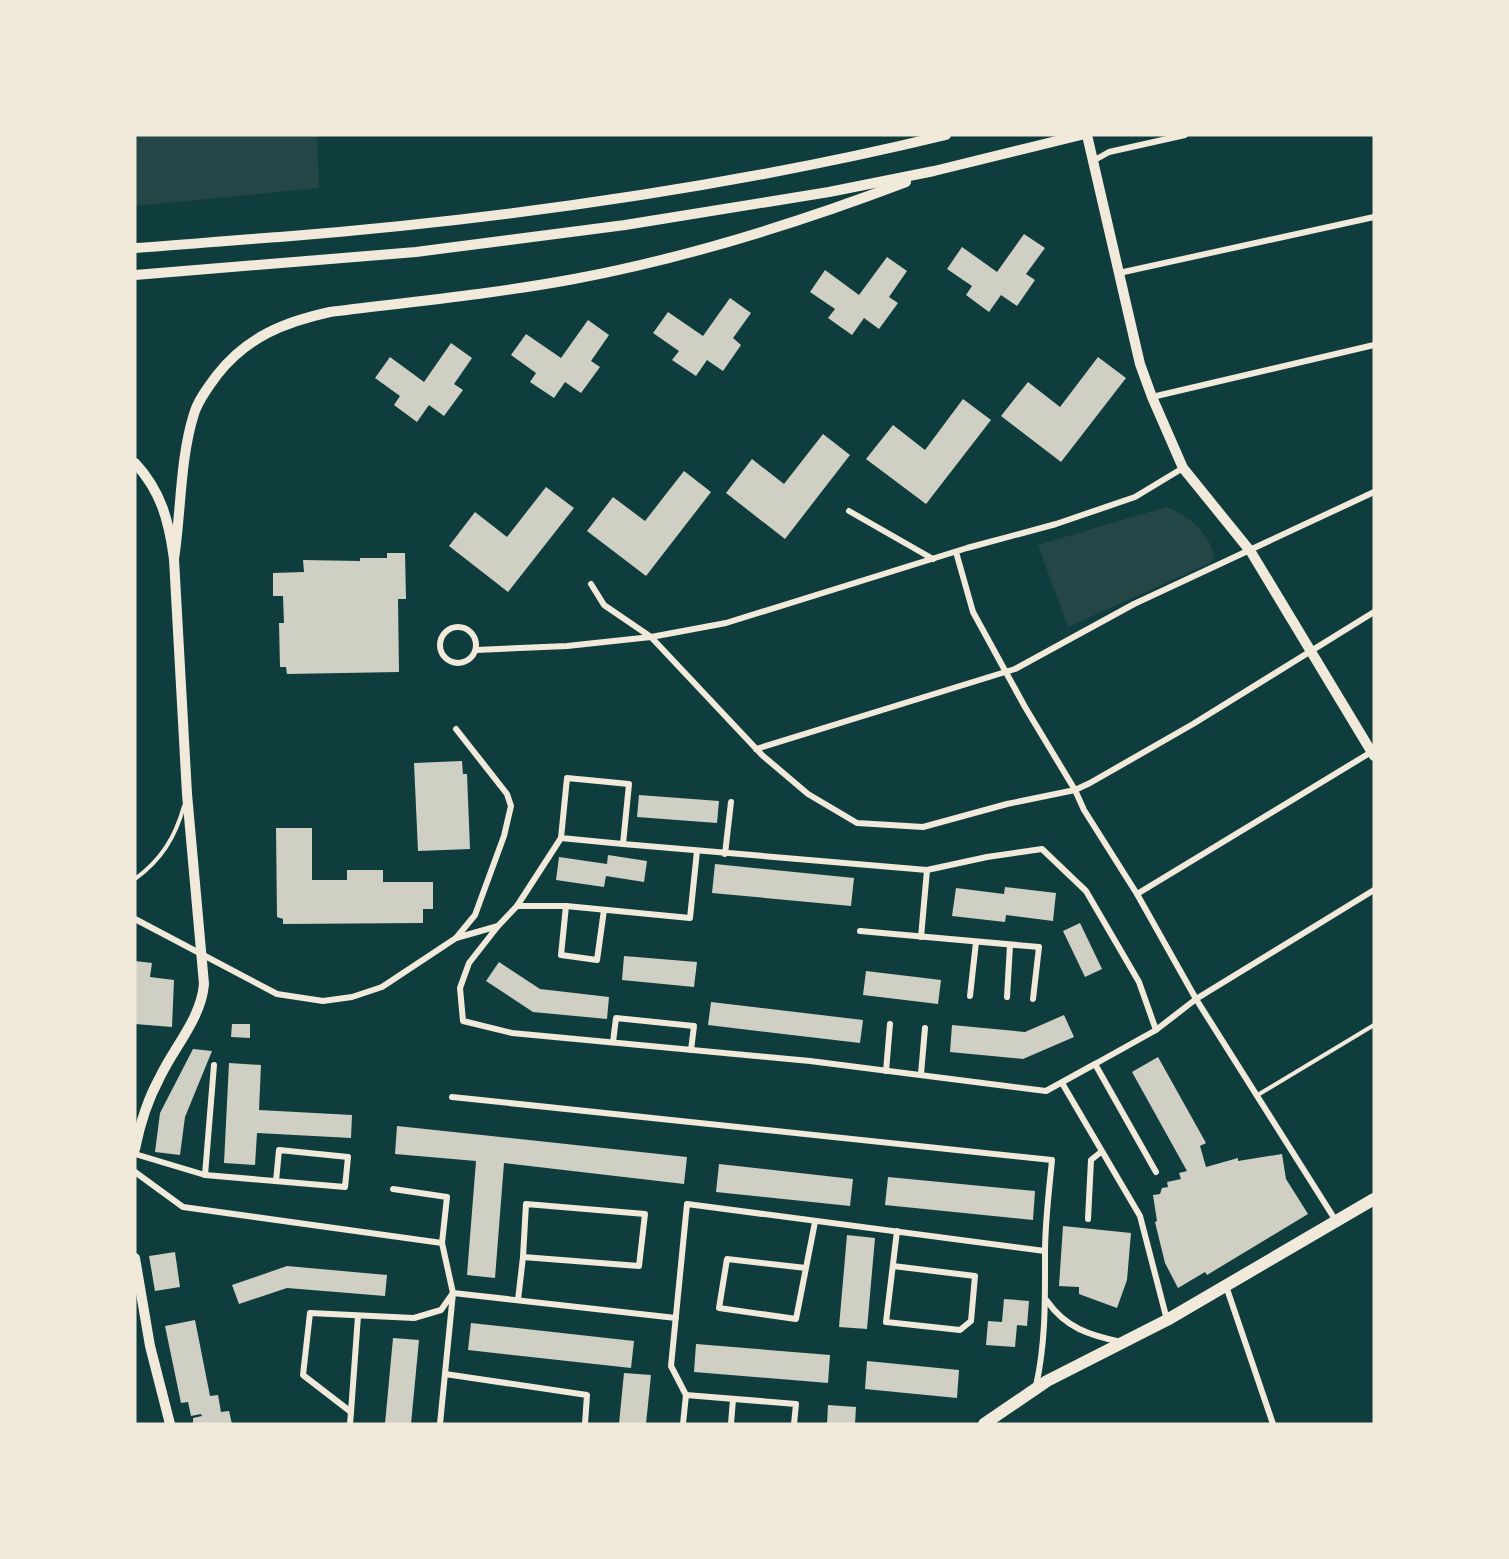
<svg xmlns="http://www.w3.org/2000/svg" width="1509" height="1559" viewBox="0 0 1509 1559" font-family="'Varela Round',sans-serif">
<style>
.green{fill:#244646}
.building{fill:#cfcfc3}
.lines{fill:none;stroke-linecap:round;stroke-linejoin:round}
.service{stroke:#f1e9da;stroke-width:4}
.minor{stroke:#f1e9da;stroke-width:6}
.tertiary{stroke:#f1e9da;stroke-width:10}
.secondary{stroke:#f1e9da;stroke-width:10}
.primary{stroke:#f1e9da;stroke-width:12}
</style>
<rect width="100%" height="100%" fill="#0f3d3e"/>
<!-- green -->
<g class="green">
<path d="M135,135h182l2,53 -184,18z"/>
<path d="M1166,507c21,7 43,26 48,49l-4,7 -142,64 -30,-82z"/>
</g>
<!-- building -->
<g class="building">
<path d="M1024,234l21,14 -19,26 9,6 -18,26 -16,-11 -12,17 -23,-17 6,-9 -25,-17 15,-22 35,25z"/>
<path d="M887,257l20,14 -18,26 9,6 -19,26 -15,-11 -12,17 -24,-17 7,-9 -25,-17 15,-22 34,25z"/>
<path d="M730,298l21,15 -18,25 8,7 -18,26 -16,-11 -11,16 -24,-16 7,-9 -26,-18 15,-21 35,24z"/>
<path d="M588,320l21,15 -18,26 9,6 -19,26 -16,-11 -11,16 -24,-16 6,-9 -25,-18 15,-21 35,24z"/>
<path d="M451,343l21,15 -18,26 9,6 -19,26 -15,-11 -12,17 -23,-17 6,-9 -25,-18 15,-21 34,25z"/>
<path d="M1098,357l28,21 -65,84 -60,-46 27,-34 32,25z"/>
<path d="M963,399l28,21 -65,84 -60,-45 27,-34 32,25z"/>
<path d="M823,434l27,21 -65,84 -59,-46 26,-34 32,25z"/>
<path d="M684,471l27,21 -65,84 -59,-45 26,-34 32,24z"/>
<path d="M546,487l28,21 -66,84 -59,-46 26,-34 32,25z"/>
<path d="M387,553h18l1,46h-8l1,73 -112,2 -1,-7h-6l-1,-44h5l-1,-27h-10v-23l31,-1 -1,-12 57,1v-3h27z"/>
<path d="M462,761l1,13h4l3,75 -52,2 -4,-88z"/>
<path d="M639,795l80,6 -2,22 -80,-6z"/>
<path d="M276,828h36v52h35v-10h36v12h50v27h-10v14l-140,1v-5l-6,-2z"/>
<path d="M608,855l39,6 -3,21 -38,-6 -2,11 -48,-7 3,-23 48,7z"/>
<path d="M715,864l139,14 -3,28 -139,-13z"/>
<path d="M1005,887l51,6 -3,28 -47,-6 -1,7 -53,-6 4,-28 48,6z"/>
<path d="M1080,923l22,46 -17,8 -22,-46z"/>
<path d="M624,956l73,6 -3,25 -72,-7z"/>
<path d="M135,961l17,2 -2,14 24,3 -2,47 -37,-3z"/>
<path d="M499,962l41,27 69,8 -2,22 -74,-7 -47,-31z"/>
<path d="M866,971l75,9 -3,24 -75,-9z"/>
<path d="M711,1002l152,18 -3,23 -152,-18z"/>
<path d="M1064,1015l10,22 -51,22 -73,-7 2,-27 73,7z"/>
<path d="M232,1024h18v14l-19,-1z"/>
<path d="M193,1049l19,2 -27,66 -5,38 -25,-3 5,-39z"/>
<path d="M1158,1057l48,86 -6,3 6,21 32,-9v3l44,-7 4,25 22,35 -101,61 -2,-3 -27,16 -13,-25 -10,-41 2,-1 -4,-26 7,-1 2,-6 6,-1 -1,-5 14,-3 -2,-6 8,-2 -55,-99z"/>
<path d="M229,1063l32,2 -2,45 93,5 -1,23 -94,-5 -2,32 -31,-2z"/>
<path d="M397,1126l290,31 -3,27 -180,-21 -9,115 -28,-3 9,-114 -81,-7z"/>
<path d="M719,1164l134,15 -3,27 -134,-14z"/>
<path d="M888,1177l147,14 -2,29 -148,-15z"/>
<path d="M1063,1226l68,7 -4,47 -10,28 -38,-14v-7l-20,-1z"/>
<path d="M847,1235l28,3 -8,91 -28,-2z"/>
<path d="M175,1252l5,35 -25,4 -6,-35z"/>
<path d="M287,1266l100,9 -2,21 -98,-8 -48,16 -7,-19z"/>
<path d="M1004,1299l25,2 -2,25 -10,-1 -2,22 -29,-2 2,-24 14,1z"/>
<path d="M195,1320l15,76 8,-1 3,17 8,-1 3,13h-39v-6l9,-2 -1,-2 -10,2 -3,-14 -7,1 -16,-77z"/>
<path d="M471,1323l163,18 -3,27 -163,-18z"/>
<path d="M393,1338l26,2 -8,84h-26z"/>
<path d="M696,1344l134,11 -2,28 -134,-11z"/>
<path d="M867,1361l92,9 -2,28 -92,-9z"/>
<path d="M624,1373l27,2 -5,49h-27z"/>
<path d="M828,1405l28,2 -1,17h-28z"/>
</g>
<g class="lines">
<!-- service -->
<g class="service">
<path d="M135,879c26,-19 40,-41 49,-73"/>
<path d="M1256,1096l118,-71"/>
</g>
<!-- minor -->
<g class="minor">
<path d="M1093,161l16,-9 76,-17"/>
<path d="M1119,273l255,-56"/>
<path d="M1152,397l222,-52"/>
<path d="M849,511l84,48"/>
<path d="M956,552l17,60 52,95 50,83 9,20 53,84 59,105 140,222"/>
<path d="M591,584l13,21 47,32 111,118 46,39 49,29 66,4 84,-23 68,-14 15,-7 103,-59 181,-112"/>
<circle cx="458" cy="645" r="18"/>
<path d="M476,650l91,-4 84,-9 75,-14 241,-75 89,-24 79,-27 48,-29"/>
<path d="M756,749l259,-80 119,-65 240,-112"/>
<path d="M623,844l304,26 60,-13 55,-8 44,42 53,91 17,48 -61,34 61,108"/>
<path d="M725,854l6,-52"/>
<path d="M1137,894l236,-143"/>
<path d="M517,906h49l124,12 7,-67"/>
<path d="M566,906l-5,49 36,5 7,-50"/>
<path d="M135,919l142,75 46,7 29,-4 30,-10 74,-49 19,-23 29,-79 7,-30 -4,-12 -51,-65"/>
<path d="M498,926l-29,37 -9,25 3,33 49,12 298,28 236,30 49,-27"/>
<path d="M860,931l179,16 -6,52"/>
<path d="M921,937l6,-67"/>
<path d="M456,938l42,-12 19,-20 44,-68 6,-60 62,6 -6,60 -62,-6"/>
<path d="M970,996l6,-54"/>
<path d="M1007,997l3,-52"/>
<path d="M1156,1030l40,-31 178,-109"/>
<path d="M613,1042l3,-24 78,8 -3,24"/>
<path d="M886,1071l4,-47"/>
<path d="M921,1074l4,-46"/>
<path d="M1062,1083l78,133 27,104"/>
<path d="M452,1097l600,63c-3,31 -7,62 -7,93 0,46 1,88 -9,133"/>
<path d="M135,1154l70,21 140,12 3,-30 -69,-7 -3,31"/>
<path d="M135,1172l48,35 259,36 11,50 -13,131"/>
<path d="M205,1175l9,-110"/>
<path d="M393,1189l54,8 -5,46"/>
<path d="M1088,1219l3,-59 10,-8"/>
<path d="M893,1266l82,10 -4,45 -11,9 -74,-8 11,-91"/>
<path d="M806,1268l-79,-9 -8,49 77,11 19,-97"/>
<path d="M1226,1286l47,138"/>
<path d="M518,1300l5,-43 116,9 6,-52 -119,-10 -3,53"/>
<path d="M1047,1301c19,27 42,34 74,41"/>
<path d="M358,1316l-7,96 -48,-37 7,-62 104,5 27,-8 12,-17 223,25"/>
<path d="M445,1374l142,21 -2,29"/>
<path d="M686,1395l110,9 -2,20"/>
<path d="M350,1424l1,-12"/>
<path d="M683,1424l3,-29 -15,-29 16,-162 358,47"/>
<path d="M731,1424l2,-25"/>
</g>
<!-- tertiary -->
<g class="tertiary">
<path d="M1087,135l53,229 12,33 31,71 68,84 123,204"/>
<path d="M135,463c26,28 34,58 39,96l13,235 17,190c-3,35 -30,63 -45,95 -12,22 -19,45 -24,70"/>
<path d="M135,1258l15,88 20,78"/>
</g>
<!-- secondary -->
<g class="secondary">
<path d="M135,248c48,-3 96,-8 145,-11 224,-18 447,-49 666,-102"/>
<path d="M135,275l281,-23 209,-27 204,-33 105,-21 147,-36"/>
<path d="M174,559c7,-45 6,-102 20,-145 4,-14 15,-28 23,-39 30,-38 67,-53 113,-63 81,-10 163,-18 244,-33 113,-21 224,-56 332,-97"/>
</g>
<!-- primary -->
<path class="primary" d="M984,1424l63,-43 120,-61 207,-121"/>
</g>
<!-- border -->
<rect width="1509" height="1559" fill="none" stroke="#f1e9da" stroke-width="273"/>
</svg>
